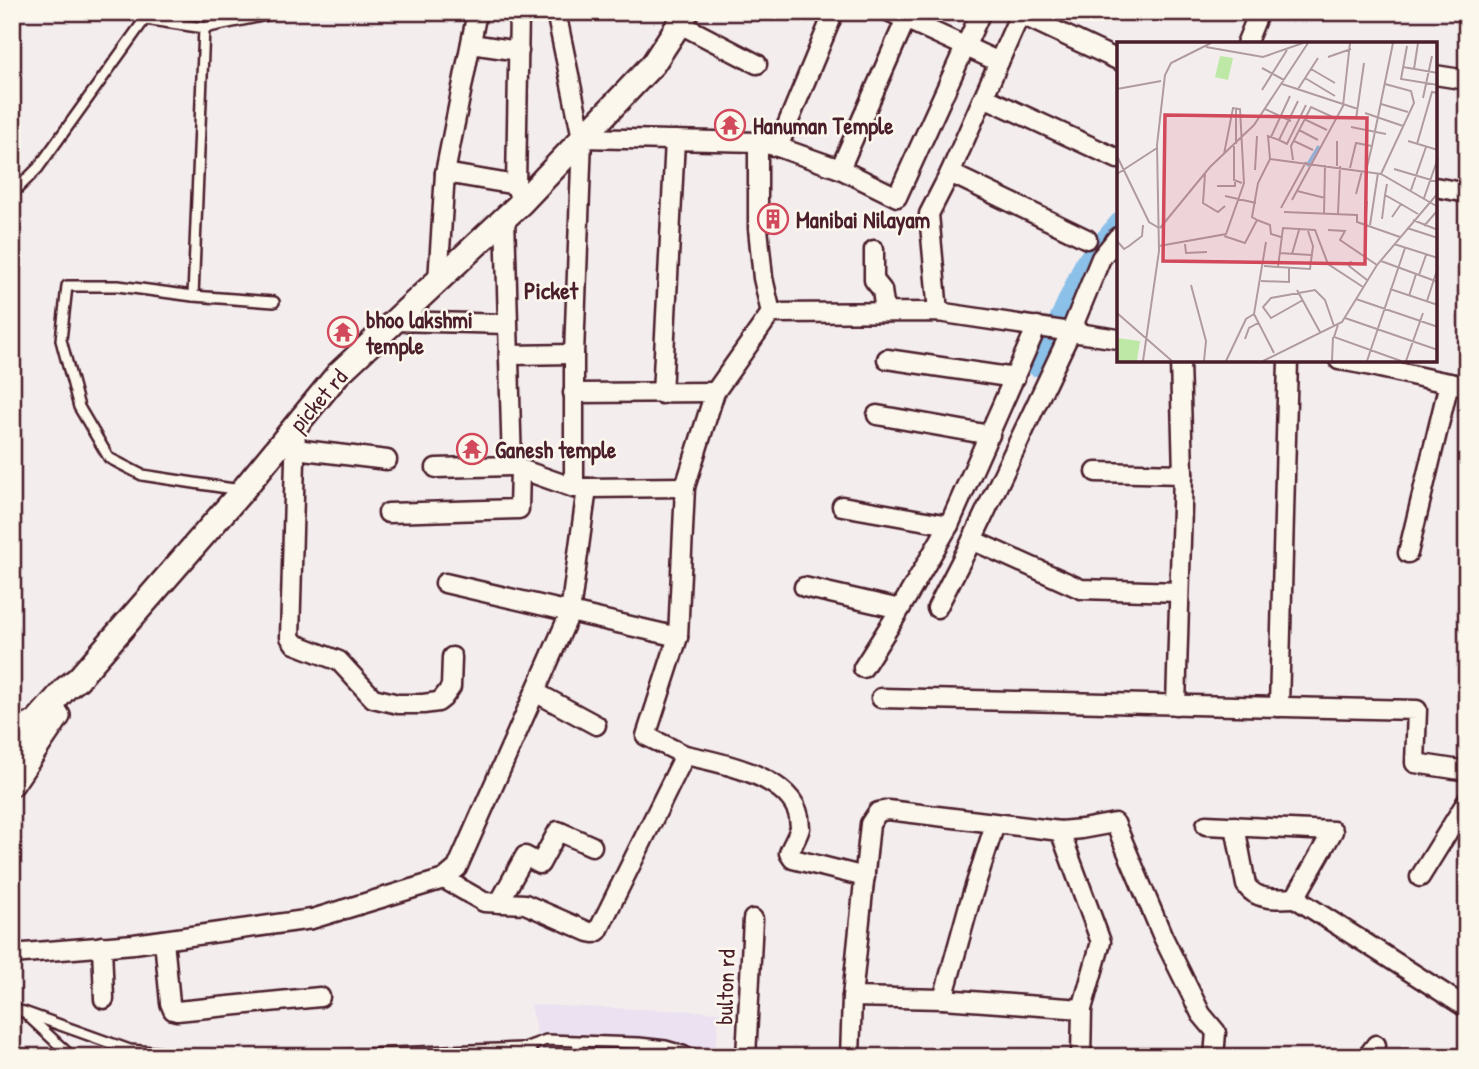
<svg xmlns="http://www.w3.org/2000/svg" width="1479" height="1069" viewBox="0 0 1479 1069" font-family="'Patrick Hand',sans-serif">
<style>
.built{fill:#ebe1f0}
.lines{fill:none;stroke-linecap:round;stroke-linejoin:round}
.canal{stroke:#8bc0e9;stroke-width:16}
.service-casing{stroke:#4a1f2b;stroke-width:14}
.minor-casing{stroke:#4a1f2b;stroke-width:23}
.tertiary-casing{stroke:#4a1f2b;stroke-width:28}
.primary-casing{stroke:#4a1f2b;stroke-width:33}
.service{stroke:#fbf7ec;stroke-width:9}
.minor{stroke:#fbf7ec;stroke-width:18}
.tertiary{stroke:#fbf7ec;stroke-width:23}
.primary{stroke:#fbf7ec;stroke-width:28}
.labels{text-anchor:middle;dominant-baseline:central;stroke-width:5;stroke-linejoin:round;paint-order:stroke}
.poi-label{font-size:23px;font-weight:bold;fill:#4a1f2b;stroke:#fbf7ec;text-anchor:start}
.street-label{font-size:23px;fill:#4a1f2b;stroke:#fbf7ec}
.neighbourhood-label{font-size:24px;font-weight:bold;fill:#4a1f2b;stroke:#fbf7ec}
.inset-river{fill:none;stroke:#8bc0e9;stroke-width:3.5}
.inset-road{fill:none;stroke:#b09ba0;stroke-width:2}
.view{fill:#d1495b;fill-opacity:0.15;stroke:#d1495b;stroke-width:3.5}
.inset-edge{fill:none;stroke:#4a1f2b;stroke-width:3.5}
</style>
<rect width="100%" height="100%" fill="#f4edee"/>
<filter id="ink" filterUnits="userSpaceOnUse"><feTurbulence type="fractalNoise" baseFrequency=".0143" numOctaves="2"/><feDisplacementMap in="SourceGraphic" scale="14" xChannelSelector="R" yChannelSelector="G"/><feConvolveMatrix kernelMatrix="1 2 1 2 8 2 1 2 1" color-interpolation-filters="sRGB"/></filter>
<g filter="url(#ink)">
<!-- built -->
<path class="built" d="M531,1005l189,7 -6,45h-172z"/>
<g class="lines">
<!-- canal -->
<path class="canal" d="M1035,368l48,-106 35,-41"/>
<!-- service casing -->
<g class="service-casing">
<g id="service">
<path d="M145,19l59,9 77,-16"/>
<path d="M12,194l26,-26 107,-149v-7"/>
<path d="M193,296l11,-268"/>
<path d="M240,490l-98,-15 -33,-17 -30,-51 -18,-67 6,-54h51l75,10 81,6"/>
<path d="M12,1010l12,2 106,38 79,7"/>
<path d="M28,1016l44,41"/>
<path d="M577,1042l2,15"/>
<path d="M524,1048l22,-8 93,3 27,3 27,8 1,3"/>
<path d="M287,1057l235,-9 7,1 5,8"/>
</g>
</g>
<!-- minor casing -->
<g class="minor-casing">
<g id="minor">
<path d="M519,12l-3,173 5,18"/>
<path d="M890,12l109,50"/>
<path d="M909,12l-69,157 -62,-22 -20,-5v86l5,50 8,35 167,-1 180,27"/>
<path d="M1020,14l98,46"/>
<path d="M680,24l77,40"/>
<path d="M471,44l48,7"/>
<path d="M1246,44l13,-32"/>
<path d="M1435,75l32,5"/>
<path d="M984,97l134,62"/>
<path d="M582,138l176,4"/>
<path d="M778,147l56,-135"/>
<path d="M840,169l57,28 84,-185"/>
<path d="M445,173l71,12"/>
<path d="M950,173l137,66"/>
<path d="M1435,187l32,6"/>
<path d="M505,217l7,249 62,22"/>
<path d="M874,250v30l8,10 3,22"/>
<path d="M438,281l7,-108 32,-161"/>
<path d="M938,312l-9,-98 21,-41 71,-161"/>
<path d="M395,321l112,3"/>
<path d="M509,355l65,-1"/>
<path d="M887,359l128,19"/>
<path d="M1339,360c43,6 84,20 128,26"/>
<path d="M573,393l142,-1"/>
<path d="M662,394l13,-254"/>
<path d="M877,415l113,20"/>
<path d="M296,425l-6,212 5,7 44,17 34,37 25,6h25l15,-2 5,-4 8,-11 1,-30"/>
<path d="M295,449l92,11"/>
<path d="M436,468l76,-2"/>
<path d="M1096,472l87,2"/>
<path d="M587,488l98,-1"/>
<path d="M842,506l107,19"/>
<path d="M388,513l131,-4 1,-40"/>
<path d="M972,540l109,49 98,3"/>
<path d="M1408,553l41,-170"/>
<path d="M445,583l233,54"/>
<path d="M804,587l96,22"/>
<path d="M937,608l35,-68 99,-209 30,-73 17,-21"/>
<path d="M863,668l33,-52 53,-91 88,-199"/>
<path d="M535,692l61,33"/>
<path d="M881,698l536,12 -2,53 52,8"/>
<path d="M1176,705l7,-231 -3,-114"/>
<path d="M1279,707l9,-347"/>
<path d="M685,755c34,7 106,21 114,62 0,3 1,8 1,11 -2,8 -8,17 -11,25l4,6 72,18"/>
<path d="M1206,825l127,6 -38,67 172,110"/>
<path d="M1235,826l11,59c10,16 32,14 49,13"/>
<path d="M1060,831l41,111 -19,67 -1,48"/>
<path d="M1420,877l47,-76"/>
<path d="M444,879l40,23 41,2 64,28 5,1 4,-2 87,-176 -39,-19 32,-99 7,-150 30,-95 56,-79"/>
<path d="M499,903l26,-47 15,8 18,-33 34,15"/>
<path d="M164,940l6,63 3,7 4,1 143,-14"/>
<path d="M102,946l2,53"/>
<path d="M12,954l122,-10 178,-25 132,-40 13,-11 113,-255 17,-125h-13v-134l8,-216 -26,-126"/>
<path d="M852,997l91,2 139,10"/>
<path d="M943,999l26,-94 26,-81"/>
<path d="M746,1057l7,-138"/>
<path d="M850,1057l2,-60 18,-173 8,-12 10,-2 172,21 22,-2 33,-6 48,114 38,77 15,18 -2,25"/>
<path d="M1367,1057l9,-12"/>
</g>
</g>
<!-- tertiary casing -->
<g class="tertiary-casing">
<g id="tertiary">
<path d="M12,751l7,-10 47,-53 12,-9 164,-188 96,-117 183,-171 132,-139 34,-52"/>
<path d="M12,784l46,-68"/>
</g>
</g>
<!-- primary casing -->
<g class="primary-casing">
<path id="primary" d="M12,730h7l14,-4"/>
</g>
<!-- service -->
<use href="#service" class="service"/>
<!-- minor -->
<use href="#minor" class="minor"/>
<!-- tertiary -->
<use href="#tertiary" class="tertiary"/>
<!-- primary -->
<use href="#primary" class="primary"/>
</g>
</g>
<!-- icons -->
<defs>
<g id="temple-ring" transform="scale(1.575)"><circle r="9.5" fill="#fbf7ec" stroke="#d1495b" stroke-width="1.5"/><path d="M0-6L5-2H3V0L6.5 2.5H4V6H1.5V3h-3V6H-4V2.5H-6.5L-3 0V-2H-5Z" fill="#d1495b"/></g>
<g id="building-ring" transform="scale(1.575)"><circle r="9.5" fill="#fbf7ec" stroke="#d1495b" stroke-width="1.5"/><path d="M-4-6H4V6H1V3H-1V6H-4ZM-2.5-4.3h1.7v1.8h-1.7ZM.8-4.3h1.7v1.8H.8ZM-2.5-1h1.7V.8h-1.7ZM.8-1h1.7V.8H.8Z" fill="#d1495b"/></g>
</defs>
<g fill-rule="evenodd">
<use href="#temple-ring" x="730" y="125"/>
<use href="#building-ring" x="773" y="219"/>
<use href="#temple-ring" x="343" y="332"/>
<use href="#temple-ring" x="472" y="449"/>
</g>
<g class="labels">
<!-- poi labels -->
<g class="poi-label">
<text x="753" y="125">Hanuman Temple</text>
<text x="796" y="219">Manibai Nilayam</text>
<text x="366" y="319">bhoo lakshmi<tspan x="366" dy="26">temple</tspan></text>
<text x="495" y="449">Ganesh temple</text>
</g>
<!-- street labels -->
<g class="street-label">
<text transform="translate(318 400) rotate(-49)">picket rd</text>
<text transform="translate(725 987) rotate(-88)">bulton rd</text>
</g>
<!-- neighbourhood labels -->
<g class="neighbourhood-label">
<text x="551" y="290">Picket</text>
</g>
</g>
<!-- overview -->
<g transform="translate(1117 42)">
<rect width="320" height="320" fill="#f4edee"/>
<path d="M103,14l13,2 -5,22 -13,-3zM0,296l23,3 -3,20h-20z" fill="#bde8a5"/>
<path class="inset-river" d="M190,124l12,-20"/>
<path class="inset-road" d="M290,4l-6,33 37,6M89,5l57,10 40,-14M211,15l23,-8M286,25l35,6M145,26l22,12M194,27l24,14M297,27l4,-26M188,36l30,18M165,42l76,25M0,47l44,-8M181,47l20,-31M145,48l25,-40M306,56l9,-42M181,59l-19,39 -11,-4 2,23 111,15 57,33M264,62l27,8M148,67l26,12M248,71l38,13M187,77l23,11M239,77l8,-56M234,85l35,7M182,88l19,10M154,95l19,-41M162,98l8,4 19,-39M177,99l19,9M291,99l30,9M119,102v-36M300,102l15,-52 6,1M117,104v34l8,3M255,104l21,-103M0,114l32,66 10,6M176,118l-2,-14 20,-39 26,12M220,124v-25M233,126l6,-25 16,3 -6,25M277,127l44,13M138,128l2,-34M0,132l40,-26M88,132l-2,29 15,9 7,-6M264,132l33,-71 -3,-12 -26,-7M270,142l-2,11 16,9M100,144h18v-6M294,148l15,-43M180,149l28,7M239,152l6,-23M108,154l31,7M307,156l14,-40M175,158l51,-94 7,-63M164,166l25,-46M167,170l73,3v7l43,15M207,172l1,-49M221,172l2,-48M275,175l9,-13 17,10M265,177l3,-24M140,178l13,5 1,9 10,3M296,178l25,10M248,182l2,-23M253,183l8,-52M307,184l14,-16M43,186l50,-61 44,-42 54,-82M290,186l31,10M211,188l17,1 -5,9 37,25M107,194l21,7 12,-23 -5,-3 6,-34 12,-24M0,199l7,8 5,-3 13,-10 1,-11M68,202l1,9 21,-1M277,202l44,14M42,204l67,-12 18,-51 -4,-74 -7,-1 -9,46M162,211l32,2M175,212l7,-24M234,219l-2,5 18,14M264,219l57,21M147,224l46,3 3,-23 -5,-15M161,225l5,-39 32,2 13,34 35,23M302,233l7,-20M144,239l28,1v-14M74,243l15,56 -2,20M273,247l48,16M180,248l23,42M292,254l7,-22M239,257l82,28M186,258l-32,18 -8,-11 8,-9 44,-8 10,10 9,26M310,259l11,-34M0,271l55,48M137,272l20,39M228,276l93,32M221,283l-4,12 67,24M128,297l4,-11 9,-5M26,319l16,-110 -2,-106 8,-70 6,-12 40,-20M109,319l20,-42 8,-5 12,-72M146,319l79,-39 35,-57 61,-72M215,319l1,-24M250,319l38,-113M289,319l17,-48"/>
<path class="view" d="M48,73l202,3 -2,146 -202,-3z"/>
<rect width="320" height="320" class="inset-edge"/>
</g>
<!-- margin -->
<rect width="1479" height="1069" fill="none" stroke="#fbf7ec" stroke-width="42"/>
<rect x="21" y="21" width="1437" height="1027" fill="none" stroke="#4a1f2b" stroke-width="2.5" filter="url(#ink)"/>
</svg>
